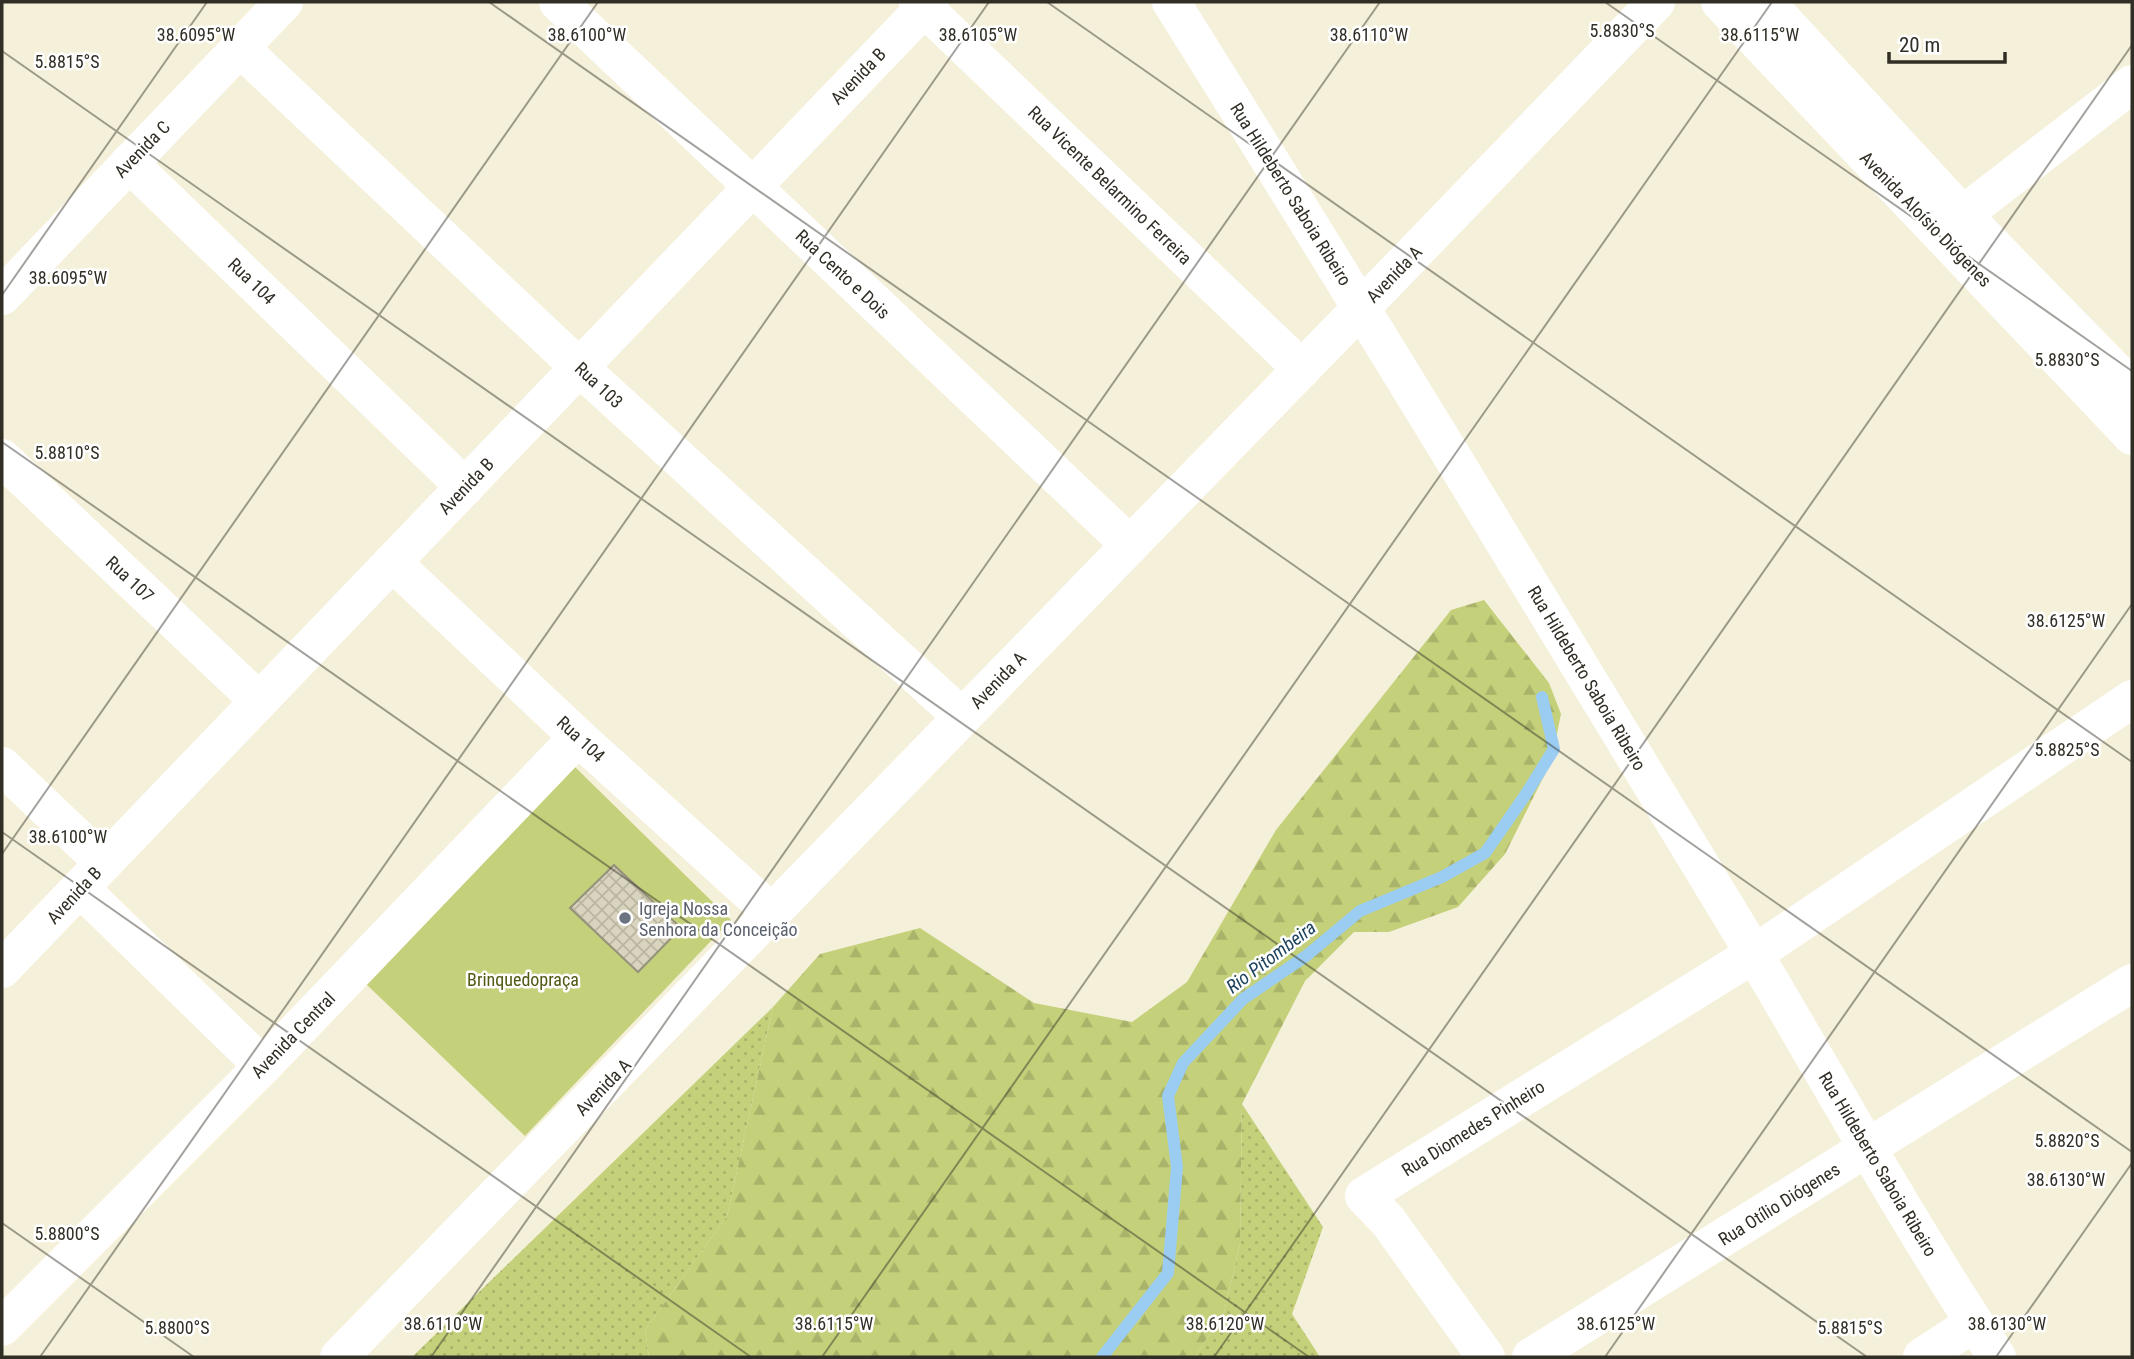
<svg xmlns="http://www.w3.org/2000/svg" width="2134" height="1359" viewBox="0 0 2134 1359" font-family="'Roboto Condensed',sans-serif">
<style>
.grass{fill:url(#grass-dots)}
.forest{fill:url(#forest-firs)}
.park{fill:#c4d07a}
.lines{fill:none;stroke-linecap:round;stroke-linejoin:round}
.stream{stroke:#9bccf1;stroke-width:12}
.building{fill:url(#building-cross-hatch);stroke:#96927c;stroke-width:2}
.minor{stroke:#fff;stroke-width:38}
.ticks{fill:none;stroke:#302e25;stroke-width:2;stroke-opacity:0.45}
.worship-dot{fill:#6b7280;stroke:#fff;stroke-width:2.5}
.labels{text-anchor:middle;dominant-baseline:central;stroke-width:5;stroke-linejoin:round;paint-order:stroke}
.street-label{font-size:18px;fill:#302e25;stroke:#fff}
.worship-label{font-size:18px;fill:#5b616d;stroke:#fff;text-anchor:start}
.park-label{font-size:18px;fill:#525912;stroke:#fff}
.water-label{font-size:19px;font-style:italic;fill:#20445e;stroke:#fff}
.ticks-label{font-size:18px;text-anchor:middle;fill:#302e25;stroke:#fff;stroke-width:5;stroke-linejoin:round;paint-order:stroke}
</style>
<defs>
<pattern id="grass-dots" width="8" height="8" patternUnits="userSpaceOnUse" patternTransform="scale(1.75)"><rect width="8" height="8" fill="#c4d07a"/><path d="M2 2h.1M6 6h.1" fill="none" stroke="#a9b369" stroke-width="1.8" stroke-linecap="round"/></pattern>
<pattern id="forest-firs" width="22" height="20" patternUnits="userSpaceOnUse" patternTransform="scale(1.75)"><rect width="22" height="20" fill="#c4d07a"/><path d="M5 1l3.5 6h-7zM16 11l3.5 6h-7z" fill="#a9b369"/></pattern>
<pattern id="building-cross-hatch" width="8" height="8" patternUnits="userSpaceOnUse" patternTransform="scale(1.75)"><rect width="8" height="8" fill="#d8d4bd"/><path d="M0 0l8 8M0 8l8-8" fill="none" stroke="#bab6a2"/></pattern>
</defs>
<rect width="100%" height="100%" fill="#f5f0d9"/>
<!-- grass -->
<g class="grass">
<path d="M773,1007l-46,209 -82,114 4,27h-237z"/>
<path d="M1242,1104l81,123 -31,87 28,43h-125l29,-45 16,-68z"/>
</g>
<!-- forest -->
<path class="forest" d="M1484,600l65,83 12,31 -10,48 -46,92 -47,53 -69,25h-35l-49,49 -63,123 -2,140 -16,68 -29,45h-546l-4,-27 82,-114 46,-209 47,-53 100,-26 114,75 98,19 55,-40 89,-152 175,-220z"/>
<!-- park -->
<path class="park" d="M575,767l156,153 -206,216 -160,-153z"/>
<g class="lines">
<!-- stream -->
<path class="stream" d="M1102,1357l66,-84 9,-106 -9,-71 15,-33 60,-64 63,-43 54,-45 82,-34 43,-24 39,-56 30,-48 -12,-52"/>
</g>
<!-- building -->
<path class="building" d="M614,865l67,63 -43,44 -68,-64z"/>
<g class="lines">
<!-- minor -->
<g class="minor">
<path d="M558,2l572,543"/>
<path d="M918,2l384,367"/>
<path d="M1171,2c192,306 379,615 567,925 86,143 166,291 259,430"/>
<path d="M1720,2l412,434"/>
<path d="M1766,2l196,212 170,174"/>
<path d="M240,48l340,320 382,349"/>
<path d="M129,163l336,324"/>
<path d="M1943,230l189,-146"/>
<path d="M2,296l282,-294"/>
<path d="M2,458l257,243"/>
<path d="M392,562l186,175 194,176"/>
<path d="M2,766l102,97"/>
<path d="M81,889l182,177"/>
<path d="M2,969l928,-967"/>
<path d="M2,1327l261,-261 315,-329"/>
<path d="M339,1357l1023,-1050 294,-305"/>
<path d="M1486,1357l-98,-136 -24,-25 390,-242 378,-255"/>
<path d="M1531,1357l601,-374"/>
<path d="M1922,1357l52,-34"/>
</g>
</g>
<!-- ticks -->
<path class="ticks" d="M489,2l1643,1150M1047,2l1085,760M1605,2l527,369M2,51l1865,1306M2,295l205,-293M2,442l1307,915M2,832l749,525M2,854l596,-852M2,1223l192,134M40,1357l949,-1355M431,1357l949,-1355M822,1357l950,-1355M1214,1357l918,-1312M1605,1357l527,-753M1996,1357l136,-194"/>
<!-- markers -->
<circle class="worship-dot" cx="625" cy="918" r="7"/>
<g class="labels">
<!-- street labels -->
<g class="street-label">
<text transform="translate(858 76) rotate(-46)">Avenida B</text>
<text transform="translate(142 149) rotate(-46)">Avenida C</text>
<text transform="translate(1110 185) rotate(44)">Rua Vicente Belarmino Ferreira</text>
<text transform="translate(1291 194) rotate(58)">Rua Hildeberto Saboia Ribeiro</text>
<text transform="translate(1926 219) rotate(46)">Avenida Aloísio Diógenes</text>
<text transform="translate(843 274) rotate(43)">Rua Cento e Dois</text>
<text transform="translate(1394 274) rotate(-46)">Avenida A</text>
<text transform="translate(252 281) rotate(44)">Rua 104</text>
<text transform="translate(599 385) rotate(43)">Rua 103</text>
<text transform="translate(466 486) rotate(-46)">Avenida B</text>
<text transform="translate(130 579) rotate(43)">Rua 107</text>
<text transform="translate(1587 678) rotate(59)">Rua Hildeberto Saboia Ribeiro</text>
<text transform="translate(998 680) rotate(-46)">Avenida A</text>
<text transform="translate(581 739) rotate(43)">Rua 104</text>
<text transform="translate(74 895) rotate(-47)">Avenida B</text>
<text transform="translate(293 1035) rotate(-46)">Avenida Central</text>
<text transform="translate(603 1087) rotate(-46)">Avenida A</text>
<text transform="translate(1473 1128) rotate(-32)">Rua Diomedes Pinheiro</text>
<text transform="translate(1878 1164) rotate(59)">Rua Hildeberto Saboia Ribeiro</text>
<text transform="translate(1779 1204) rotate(-32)">Rua Otílio Diógenes</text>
</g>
<!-- worship labels -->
<g class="worship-label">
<text x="639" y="908">Igreja Nossa<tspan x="639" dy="21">Senhora da Conceição</tspan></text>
</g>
<!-- park labels -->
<g class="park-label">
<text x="523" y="979">Brinquedopraça</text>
</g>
<!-- water labels -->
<g class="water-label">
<text transform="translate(1271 957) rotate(-37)">Rio Pitombeira</text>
</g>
</g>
<g class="ticks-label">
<text x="1622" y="37">5.8830°S</text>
<text x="196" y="41">38.6095°W</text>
<text x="587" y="41">38.6100°W</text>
<text x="978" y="41">38.6105°W</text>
<text x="1369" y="41">38.6110°W</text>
<text x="1760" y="41">38.6115°W</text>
<text x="67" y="68">5.8815°S</text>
<text x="68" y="284">38.6095°W</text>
<text x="2067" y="366">5.8830°S</text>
<text x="67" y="459">5.8810°S</text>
<text x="2066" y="627">38.6125°W</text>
<text x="2067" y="756">5.8825°S</text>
<text x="68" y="843">38.6100°W</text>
<text x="2067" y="1147">5.8820°S</text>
<text x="2066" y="1186">38.6130°W</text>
<text x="67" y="1240">5.8800°S</text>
<text x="443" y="1330">38.6110°W</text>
<text x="834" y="1330">38.6115°W</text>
<text x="1225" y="1330">38.6120°W</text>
<text x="1616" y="1330">38.6125°W</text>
<text x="2007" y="1330">38.6130°W</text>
<text x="177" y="1334">5.8800°S</text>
<text x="1850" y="1334">5.8815°S</text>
</g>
<!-- border -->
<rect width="2134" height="1359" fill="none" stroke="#302e25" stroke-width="7"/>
<!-- scale -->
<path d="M1889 52v10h116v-10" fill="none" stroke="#302e25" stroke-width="3.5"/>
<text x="1899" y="52" font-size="21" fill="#302e25" stroke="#ffffff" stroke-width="5" paint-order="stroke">20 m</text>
</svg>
